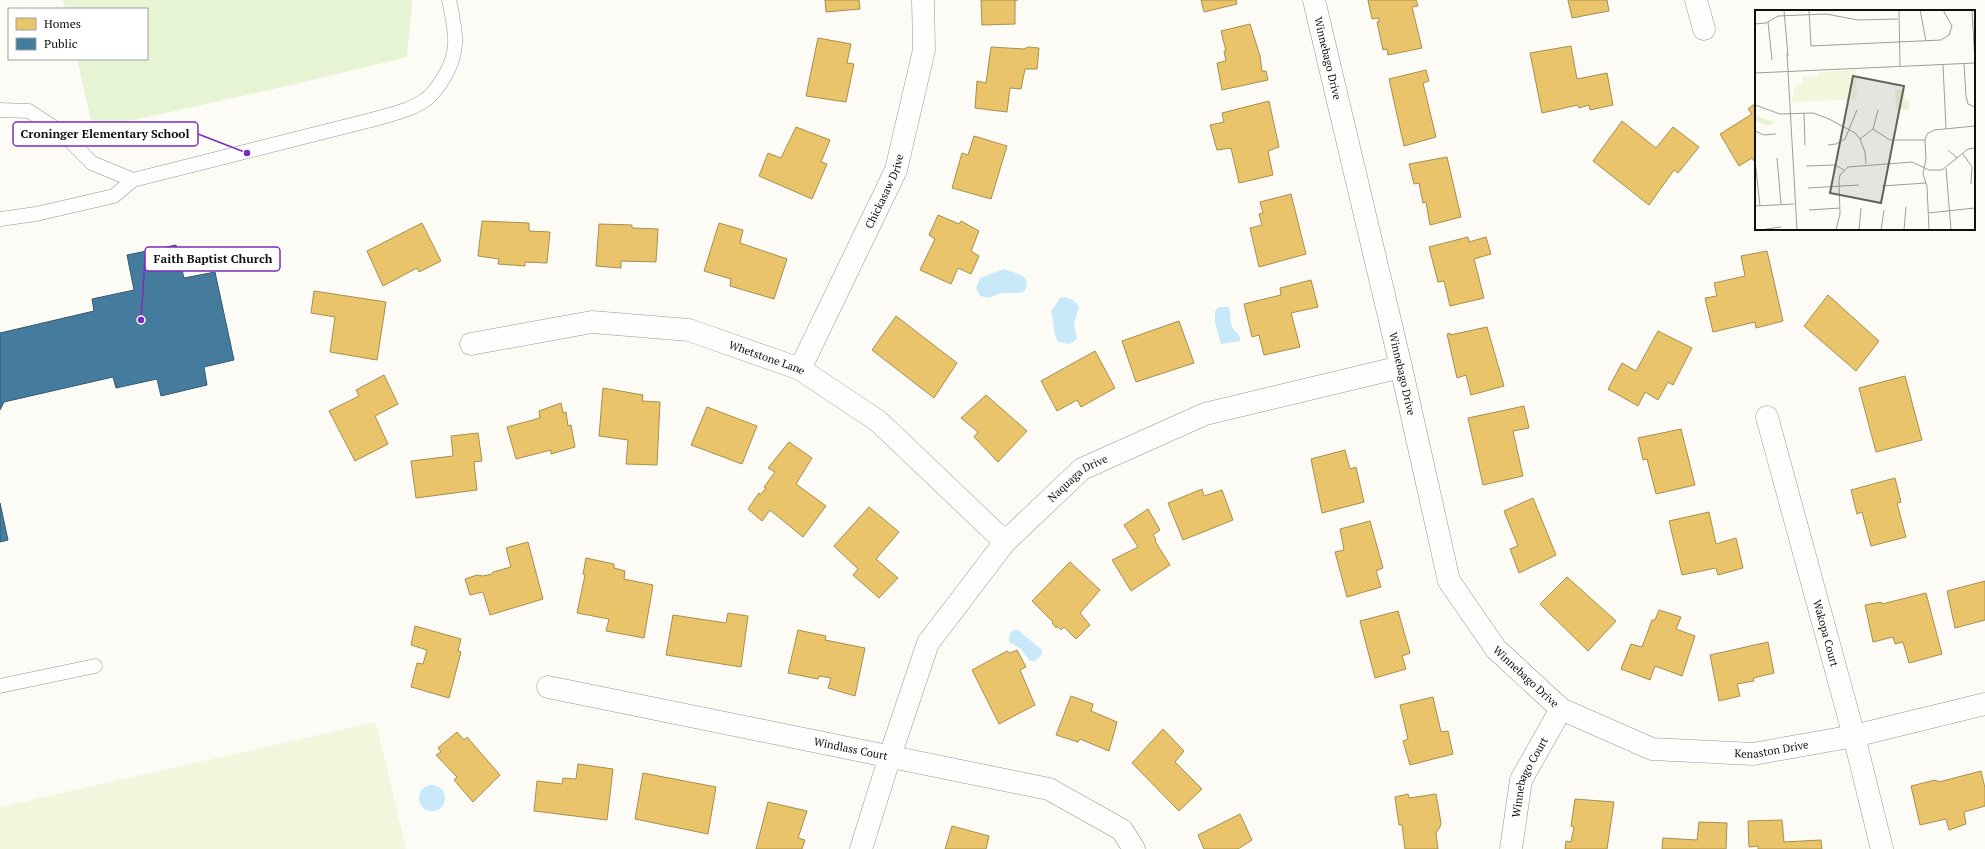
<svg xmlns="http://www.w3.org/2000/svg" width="1985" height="849" viewBox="0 0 1985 849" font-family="'PT Serif',serif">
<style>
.green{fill:#e6f4d3}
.pitch{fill:#f0f7dd}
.water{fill:#c8e9f9}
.homes{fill:#e9c46a;stroke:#a88e4f}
.public{fill:#457b9d;stroke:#355b73}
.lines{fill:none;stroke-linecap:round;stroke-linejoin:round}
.lane-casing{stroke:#969693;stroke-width:15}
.street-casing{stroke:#969693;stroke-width:23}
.lane{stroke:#fffefe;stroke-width:14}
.street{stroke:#fffefe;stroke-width:22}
.labels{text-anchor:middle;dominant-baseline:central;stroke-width:4;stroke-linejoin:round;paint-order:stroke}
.street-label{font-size:11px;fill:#101010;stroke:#fff}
.inset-road{fill:none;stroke:#9e9d99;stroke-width:1}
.view{fill:#636260;fill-opacity:0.15;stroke:#636260;stroke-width:2}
.inset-edge{fill:none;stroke:#101010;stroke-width:2}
.leader{fill:none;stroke:#7b2cbf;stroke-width:1.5}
.callout-dot{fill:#7b2cbf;stroke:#fff;stroke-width:1.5}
.callout{fill:#fff;stroke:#7b2cbf;stroke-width:1.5}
.callout-label{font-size:12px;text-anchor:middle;font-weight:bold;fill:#101010}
</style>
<rect width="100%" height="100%" fill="#fcfbf5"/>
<!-- green -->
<path class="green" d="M63,0h349v4l-5,53 -116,28 -198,44 -16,-70h70v-50h-82z"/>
<!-- pitch -->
<path class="pitch" d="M376,722l30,127h-406v-42z"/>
<!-- water -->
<g class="water">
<path d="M1004,269c11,5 30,6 20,23 -13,3 -22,-2 -34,6l-10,-2 -4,-8 4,-10z"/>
<path d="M1065,297l8,3 6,7 -5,16 3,16 -8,5 -11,-2c-6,-9 -3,-20 -7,-30l9,-14z"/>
<path d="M1219,307h9c4,6 1,13 4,20 3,6 9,7 8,14l-19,3 -6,-22v-11z"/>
<path d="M1014,630h4l24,20 -1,6 -6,5h-5l-9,-12 -12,-7 1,-9z"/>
<circle cx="432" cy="798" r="13"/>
</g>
<!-- homes -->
<g class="homes">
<path d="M825,0h34l1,9 -34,3z"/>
<path d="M981,0h37h-3v24l-33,1z"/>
<path d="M1201,0h35l1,4 -33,8z"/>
<path d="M1368,0h48l2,6 -6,1 10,41 -34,7 -1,-6 -4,1 -6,-28h2v-4l-7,1z"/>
<path d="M1568,0h39l2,11 -37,7z"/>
<path d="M1250,24l10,32 2,15h4l2,9 -46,10 -5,-27 9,-2 -2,-10h2l-5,-20z"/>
<path d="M818,38l33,6 -4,19 7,1 -8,38 -40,-6z"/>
<path d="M1571,46l6,33 30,-6 6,32 -23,5 -1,-5 -10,3 -1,-3 -36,8 -12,-60z"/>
<path d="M991,47l33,2 4,-2 11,1 -2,21h-12l-4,20 -11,-1 -3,24 -32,-4 2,-27 9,2z"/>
<path d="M1426,70l3,11 -6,2 13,54 -32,9 -15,-67z"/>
<path d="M1269,101l10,46 -11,4 5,24 -34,8 -8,-35 -14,2 -7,-25 14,-3 -2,-9z"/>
<path d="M1756,103v61l-4,-6 -13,8 -19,-32 32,-20 -4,-5z"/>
<path d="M1622,121l34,27 17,-21 26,20 -21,26 -4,-3 -25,35 -56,-44z"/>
<path d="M796,127l34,13 -9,22 6,2 -15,35 -53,-23 9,-23 13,5z"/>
<path d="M974,136l33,10 -16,53 -39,-11 10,-35 6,2z"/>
<path d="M1447,157l14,60 -31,8 -4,-23 -3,1 -4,-20 -5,1 -5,-20z"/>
<path d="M1291,194l15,60 -47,13 -9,-39 12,-3 -3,-11 4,-1 -3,-11z"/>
<path d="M938,215l21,9 2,-3 18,10 -8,20 8,5 -8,18 -13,-6 -7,16 -31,-14 15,-31 -6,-4z"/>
<path d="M482,221l47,2v8l21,1 -3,31 -22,-1v4l-27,-2 1,-5 -21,-3z"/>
<path d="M422,223l19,38 -22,11 -2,-4 -34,18 -16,-35z"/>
<path d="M719,223l24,7 -3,13 47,16 -13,40 -44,-13 1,-7 -27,-8z"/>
<path d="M599,224l33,1v3l26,1 -2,33 -35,-1v7l-25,-2z"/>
<path d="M1468,237l1,5 17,-5 5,17 -17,5 10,39 -34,8 -6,-25 -6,1 -9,-35z"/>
<path d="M1767,251l16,70 -27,7 -1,-6 -42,10 -8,-34 12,-2 -3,-13 31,-7 -4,-20z"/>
<path d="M1311,280l7,27 -27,6 9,34 -36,8 -5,-20 -7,2 -8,-33 37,-9 -1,-7z"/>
<path d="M314,291l72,11 -9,58 -47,-8 5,-35 -24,-4z"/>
<path d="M1828,295l51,46 -23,30 -52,-45z"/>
<path d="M896,316l61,47 -23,35 -62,-48z"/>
<path d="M1179,321l15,42 -58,19 -14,-41z"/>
<path d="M1487,327l17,59 -33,9 -5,-20 -9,3 -10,-44 3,-1v2z"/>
<path d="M1658,331l34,17 -19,37 -5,-3 -10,18 -13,-8 -7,14 -30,-17 14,-26 14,8z"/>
<path d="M1095,351l20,37 -34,19 -4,-7 -20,11 -16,-30z"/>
<path d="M384,375l14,29 -23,12 13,28 -33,17 -26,-50 30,-15 -3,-6z"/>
<path d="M1905,376l17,64 -46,12 -17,-64z"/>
<path d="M603,388l40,7 -1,6 18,1 -3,63 -31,-1 2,-24 -29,-4z"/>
<path d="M986,395l41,36 -29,31 -24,-25 4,-5 -17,-14z"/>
<path d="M561,403l2,10 3,-1 2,14 3,-1 4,22 -24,7v-4l-35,9 -9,-32 33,-9 -1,-7z"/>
<path d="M1524,406l5,22 -16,3 10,45 -40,9 -15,-67z"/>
<path d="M707,407l50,19 -15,38 -51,-19z"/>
<path d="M1681,429l14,56 -39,9 -9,-35 -4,1 -5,-22z"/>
<path d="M478,433l4,28 -8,1 3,28 -61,8 -5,-37 42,-5 -2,-20z"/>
<path d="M789,442l23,16 -16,26 30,22 -23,31 -33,-27 -8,11 -14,-12 11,-16 1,2 6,-7 -2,-1 11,-15 -7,-4z"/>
<path d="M1345,450l5,19 6,-2 8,35 -42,11 -11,-54z"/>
<path d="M1895,478l6,24 -4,1 9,34 -35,9 -9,-34 -5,2 -6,-24z"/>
<path d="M1202,489l2,7 18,-6 11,30 -50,20 -15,-37z"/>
<path d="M1533,498l23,57 -37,18 -9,-24 8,-3 -14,-35z"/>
<path d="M869,507l30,25 -23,27 22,19 -19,20 -26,-23 5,-6 -24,-23z"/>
<path d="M1148,509l12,21 -7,5 3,4 -1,2 15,24 -39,26 -19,-31 26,-13 -14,-22z"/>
<path d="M1709,512l7,32 20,-6 7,30 -25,7 -2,-7 -34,7 -13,-54z"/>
<path d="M1370,521l13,47 -7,3 5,16 -34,10 -12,-45 9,-2 -4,-21z"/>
<path d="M528,542l15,57 -53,16 -7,-23 -13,3 -5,-16 12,-4 6,1 9,-2 1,-2 18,-5 -5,-19z"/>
<path d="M586,558l28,6v4l11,3 -1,8 29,6 -9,53 -38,-7 3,-12 -32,-6 8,-38 -2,-1z"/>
<path d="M1070,562l30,28 -20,23 10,12 -14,14 -12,-12 -3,3 -4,-4 -1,2 -4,-5 1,-1 -21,-21z"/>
<path d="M1567,577l49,44 -28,30 -48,-47z"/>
<path d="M1985,581v39l-30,8 -8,-37z"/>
<path d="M1926,593l16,61 -33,9 -6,-21 -8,2 -2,-7 -20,5 -8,-37 16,-3 1,2z"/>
<path d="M1659,610l22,7 -5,12 19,7 -13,40 -27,-10 -5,14 -29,-11 10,-25 11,3 10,-27h3z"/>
<path d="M1398,611l12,42 -8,3 4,13 -31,9 -15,-57z"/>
<path d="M728,613l20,3 -7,51 -75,-12 7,-40 53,8z"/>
<path d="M415,626l46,13 -3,12 3,1 -12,46 -38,-11 6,-24 6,1 4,-14 -16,-5z"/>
<path d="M798,630l28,6 -1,4 40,8 -10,48 -27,-8 3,-10 -12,-2 -1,3 -30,-6z"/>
<path d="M1768,642l6,31 -21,5 1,3 -17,3 3,12 -21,5 -9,-46z"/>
<path d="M1017,650l9,17 -6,3 15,35 -36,19 -27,-54 35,-19 3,2z"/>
<path d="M1071,696l22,8 -2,7 26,11 -8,29 -29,-12 -2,3 -22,-7z"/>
<path d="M1433,697l8,35 7,-1 5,23 -43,11 -7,-24 5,-2 -8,-34z"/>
<path d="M1163,729l21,22 -9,11 27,27 -23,22 -47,-48z"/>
<path d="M457,732l7,8 3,-3 33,38 -27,27 -19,-22 3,-3 -21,-22 5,-3 -3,-4z"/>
<path d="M578,764l35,5 -6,51 -73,-9 3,-30 25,3 1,-6 13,1z"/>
<path d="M1981,771l4,17v18l-21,6 2,12 -17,6 -3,-11 -26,6 -9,-39 24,-6 4,2z"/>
<path d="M643,773l73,14 -8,47 -73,-15z"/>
<path d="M1408,794l1,4 27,-4 5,29 -1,4 -4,6 2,16h-33l-3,-24h-3l-4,-28z"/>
<path d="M1575,799l39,3 -7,47h-42l1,-8 5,1 3,-15 -3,-1z"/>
<path d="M768,802l39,9 -9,27 7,2 -3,9h-46z"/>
<path d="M1240,814l12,26 -14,9h-34l-6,-14z"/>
<path d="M1782,820l2,22 37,-2 1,9h-64v-3l-9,1 -1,-26z"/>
<path d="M1699,822l28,1 -1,26h-64l1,-11 34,2z"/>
<path d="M952,826l37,10 -3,13h-41z"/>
</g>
<!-- public -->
<g class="public">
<path d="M176,245l8,33 31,-6 19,88 -30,7 3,18 -46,11 -4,-17 -41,9 -3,-11 -109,25 -4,8v-77l94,-22 -2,-12 42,-9 -7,-35z"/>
<path d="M0,503l8,37 -8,2z"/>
</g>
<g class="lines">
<!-- lane casing -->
<g class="lane-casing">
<g id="lane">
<path d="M0,110l29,1 33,22 30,30 41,17"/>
<path d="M0,219l36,-5 78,-18 19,-16 238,-60c17,-5 39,-9 54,-20 6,-4 12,-12 16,-18 20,-29 15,-50 8,-82"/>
<path d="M0,686l95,-20"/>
</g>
</g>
<!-- street casing -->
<g class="street-casing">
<g id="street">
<path id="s1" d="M1314,0l87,367 48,214 47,68 65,60 91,40 101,5 101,-18 131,-32"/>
<path d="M1696,0l8,29"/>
<path id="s2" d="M471,344l121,-22 97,8 111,39 78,52 127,121"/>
<path id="s3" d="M800,369l96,-199 28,-120 -1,-50"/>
<path id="s4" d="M1767,417l87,319 28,113"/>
<path id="s5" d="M548,687l501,102 73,41 12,19"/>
<path id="s6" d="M861,849l29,-93 38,-113 77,-101 77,-73 123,-55 196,-47"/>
<path id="s7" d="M1511,849l10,-69 40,-71"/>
</g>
</g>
<!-- lane -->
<use href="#lane" class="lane"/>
<!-- street -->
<use href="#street" class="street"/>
</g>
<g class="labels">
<!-- street labels -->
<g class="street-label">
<text stroke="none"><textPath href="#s1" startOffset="60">Winnebago Drive</textPath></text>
<text stroke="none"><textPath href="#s3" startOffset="197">Chickasaw Drive</textPath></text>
<text stroke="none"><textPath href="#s2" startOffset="303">Whetstone Lane</textPath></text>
<text stroke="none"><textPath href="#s1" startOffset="384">Winnebago Drive</textPath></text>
<text stroke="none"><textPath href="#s6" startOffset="441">Naquaga Drive</textPath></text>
<text stroke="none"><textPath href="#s4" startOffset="224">Wakopa Court</textPath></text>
<text stroke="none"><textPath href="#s1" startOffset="720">Winnebago Drive</textPath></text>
<text stroke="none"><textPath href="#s5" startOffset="309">Windlass Court</textPath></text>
<text stroke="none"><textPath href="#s1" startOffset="987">Kenaston Drive</textPath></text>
<text stroke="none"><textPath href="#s7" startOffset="75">Winnebago Court</textPath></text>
</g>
</g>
<!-- overview -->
<g transform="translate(1755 10)">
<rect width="220" height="220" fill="#fcfbf5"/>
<path d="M149,79l1,12h4v9l-13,-1 -1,-19zM0,106l19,6 -1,2 -8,1 -10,-5z" fill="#e6f4d3"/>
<path d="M101,60l1,29 -65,3 3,-17 7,-1v-7l16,-1 1,-4z" fill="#f0f7dd"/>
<path class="inset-road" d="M29,0l4,46M54,0l2,36 130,-6 8,-5 3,-9 -9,-16M144,0l1,56M165,0l6,31M217,0l3,53M13,12l4,38M0,14l11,-1 12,-7 48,-2 32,6 40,-1M32,43l10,177M209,54l2,32 2,8 7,3M188,55l3,64M0,63l220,-10M0,95l25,9 33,-1 16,6 26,14 5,6 5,13 1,12M49,103l1,32M118,119l17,11h35M0,121l9,4 12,-1M105,129l13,-10 5,-19M73,135l8,-1 9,-5 12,-29M193,140l9,8M208,144l9,13 -1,17M22,148l4,46M0,150l5,46M51,156l29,-1 9,5M191,158l5,62M127,176l44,-3M53,178l51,-3M0,196l39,-2M54,200l31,-2M173,203l47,-5M5,220l21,-3M81,220l4,-16 -1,-33 1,-6 8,-8 64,-5 17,8h13l26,-21 7,-1M104,220l2,-22M126,220l3,-20M149,220l2,-23M174,220l-2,-44 -4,-12 3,-15 -1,-19 2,-6 7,-4 41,-4"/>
<path class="view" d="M98,66l51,10 -23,117 -51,-10z"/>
<rect width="220" height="220" class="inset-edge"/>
</g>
<!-- callouts -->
<path class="leader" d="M247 153L198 134M141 320L145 259"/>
<g class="callout-dot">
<circle cx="247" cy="153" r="4"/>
<circle cx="141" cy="320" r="4"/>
</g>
<g class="callout">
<rect x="13" y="122" width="185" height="24" rx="4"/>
<rect x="145" y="247" width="135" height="24" rx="4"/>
</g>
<g class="callout-label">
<text x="105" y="138">Croninger Elementary School</text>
<text x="213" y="263">Faith Baptist Church</text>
</g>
<!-- legend -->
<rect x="8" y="8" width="140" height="52" fill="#ffffff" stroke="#9f9f9f"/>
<rect x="16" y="18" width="20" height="12" fill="#e9c46a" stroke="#9f9f9f"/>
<text x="44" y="28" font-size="12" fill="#101010">Homes</text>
<rect x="16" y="38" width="20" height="12" fill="#457b9d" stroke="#9f9f9f"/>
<text x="44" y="48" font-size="12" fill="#101010">Public</text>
</svg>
